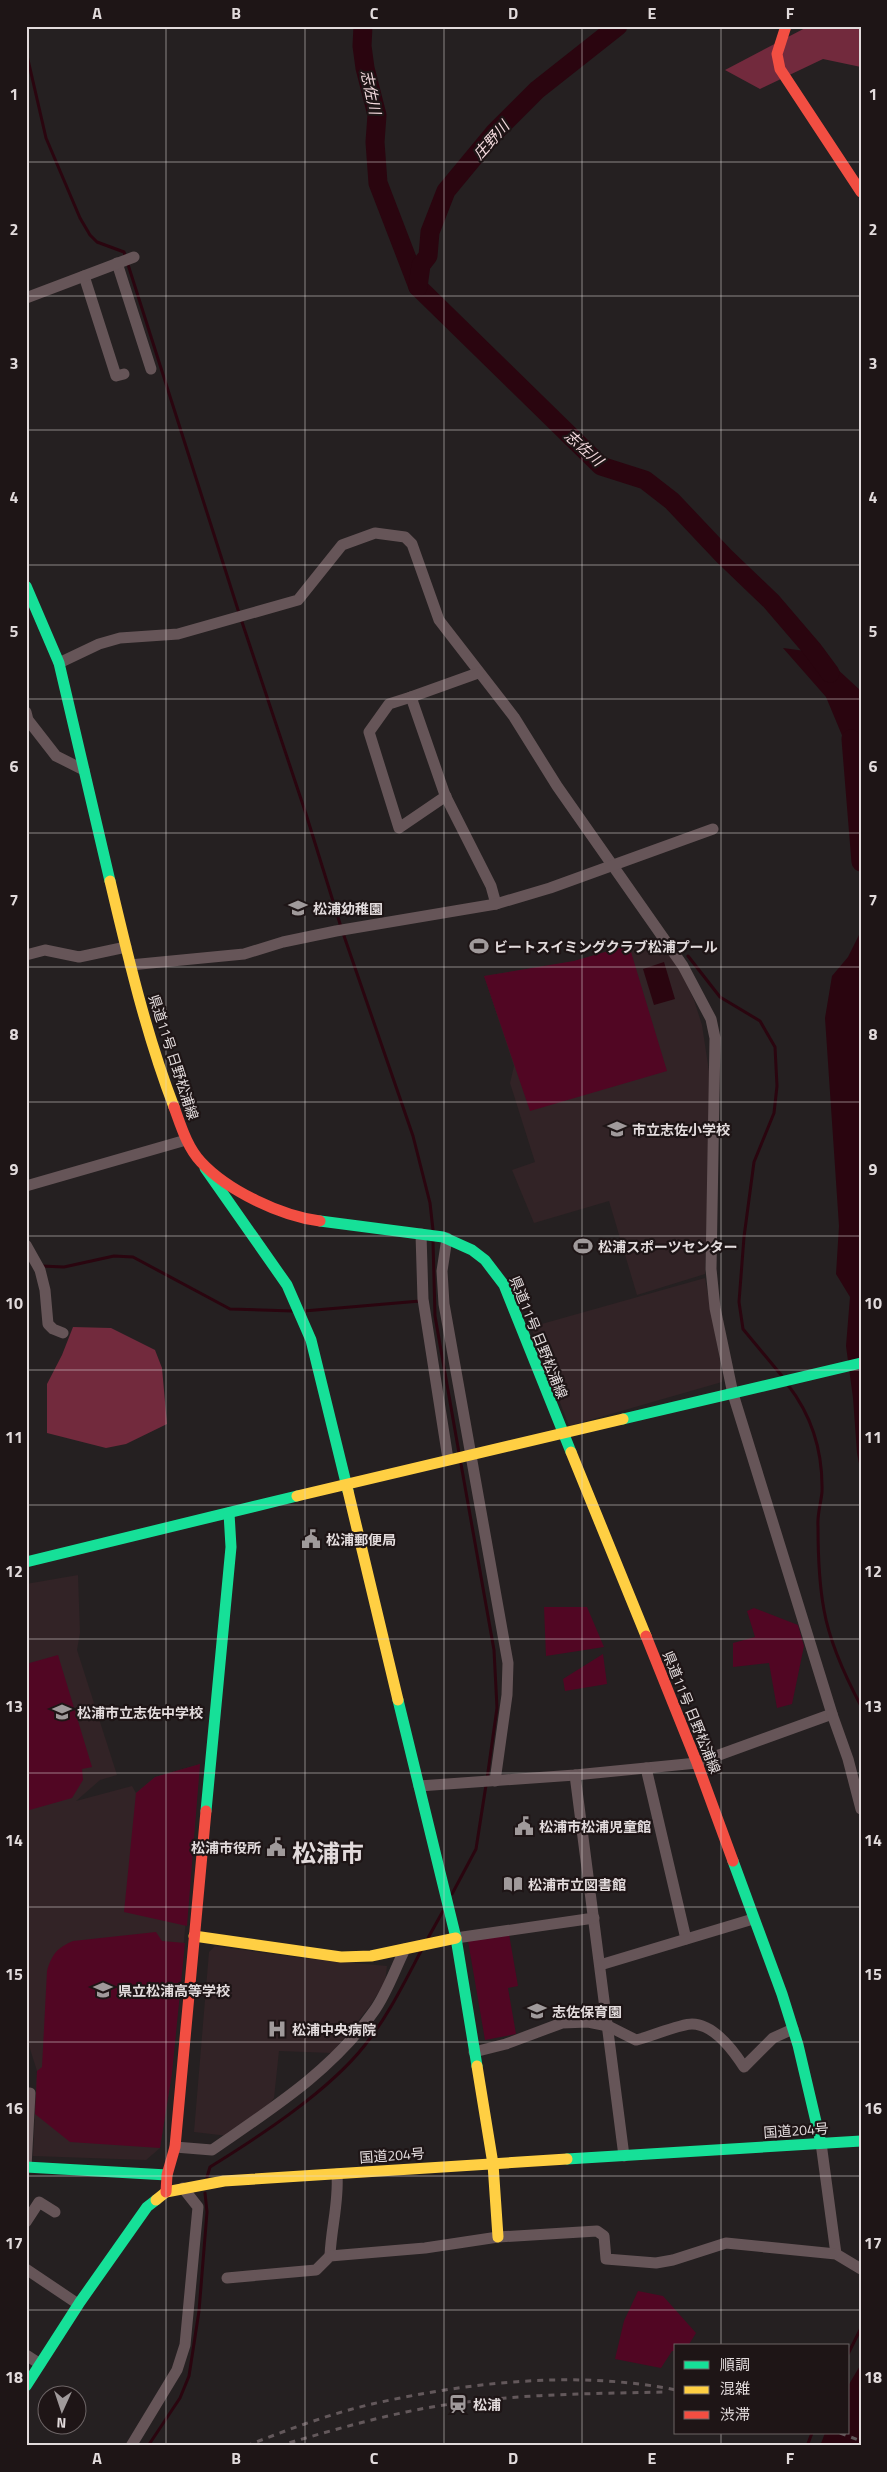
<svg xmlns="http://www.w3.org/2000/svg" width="887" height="2472" viewBox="0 0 887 2472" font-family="'Titillium Web','Noto Sans JP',sans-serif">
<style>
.built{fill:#322326}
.green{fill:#510623}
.forest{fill:#722a3d}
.water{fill:#2a050f}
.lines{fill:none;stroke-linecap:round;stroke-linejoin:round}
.stream{stroke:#2a050f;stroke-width:3}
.river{stroke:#2a050f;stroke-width:19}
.street{stroke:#665558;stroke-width:11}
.fast{stroke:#16e098;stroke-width:11}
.slow{stroke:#ffcf43;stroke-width:11}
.jam{stroke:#f24e42;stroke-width:11}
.rail{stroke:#63585b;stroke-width:3;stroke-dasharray:6 6;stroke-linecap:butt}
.grid{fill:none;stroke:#e2dbdc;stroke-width:1;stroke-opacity:0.55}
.labels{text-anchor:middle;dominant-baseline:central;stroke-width:4.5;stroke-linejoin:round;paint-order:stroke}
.poi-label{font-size:14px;font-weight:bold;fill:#e2dbdc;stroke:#1e1516;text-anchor:start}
.street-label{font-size:14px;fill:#e2dbdc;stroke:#1e1516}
.water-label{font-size:15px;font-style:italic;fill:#f3d9dd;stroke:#1e1516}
.town-label{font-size:24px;font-weight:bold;fill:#e2dbdc;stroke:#1e1516}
.neatline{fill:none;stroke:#e2dbdc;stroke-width:2}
.grid-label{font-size:16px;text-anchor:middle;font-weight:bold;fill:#e2dbdc}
</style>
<rect width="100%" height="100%" fill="#252021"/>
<!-- built -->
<g class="built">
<path d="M648,940l20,13 12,17 14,30 8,25 8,53 -3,142 -2,54 -68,21 -28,-94 -75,22 -22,-53 23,-8 -25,-79 4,-17 -30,-90 90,-15z"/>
<path d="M705,1278l18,99 -1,5 -153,44 -38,-99z"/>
<path d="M78,1575l2,58 -3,17 40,125 -17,5 -24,21 56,-15 4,7 19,-16 45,-13 -28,309 -12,75 -14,12 -113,-4 4,-85 -11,-35v-452z"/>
<path d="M215,1946l87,12 85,8 -2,16 -15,24 -38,47 -53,-2 -5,47 -11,13 -35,25 -34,-4 15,-180z"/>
</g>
<!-- green -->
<g class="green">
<path d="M622,947l9,5 36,119 -137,40 -46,-135 90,-15z"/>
<path d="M544,1607h43l17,40 -58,9z"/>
<path d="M754,1608l44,17 6,21 -12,58 -15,4 -8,-45 -36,4v-24l22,-6 -8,-26z"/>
<path d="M603,1654l4,30 -42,7 -2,-12z"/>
<path d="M58,1655l34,112 -10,2 1,11 -11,18 -46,13v-147z"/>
<path d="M200,1764l-13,162 -63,-14 12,-119 19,-16z"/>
<path d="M156,1932l6,9 23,2 -13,130 -12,75 -90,-6 -35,-28 2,-43 5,-4 5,-96c5,-17 10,-23 26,-30z"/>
<path d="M509,1934l9,52 -10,2 8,46 -31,6 -17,-99z"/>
<path d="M638,2291l25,5 33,37 -8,13h-12v5h-4l-11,17 -46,-9 9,-38z"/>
</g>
<!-- forest -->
<g class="forest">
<path d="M809,26h52v41l-38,-8 -63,30 -35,-19z"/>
<path d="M73,1327l38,1 44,22 7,18 5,56 -41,20 -20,4 -59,-15v-49l15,-29z"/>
</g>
<!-- water -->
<g class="water">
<path d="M783,648l37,5 41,38v105l-2,-20 -33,-79z"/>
<path d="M861,931v543l-4,-21 -4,-55 -7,-52 4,-49 -14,-23 3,-48 -14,-208 7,-42 16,-19z"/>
<path d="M664,962l11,37 -21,6 -11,-36z"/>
<path d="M861,2364v82h-41l5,-13h23v-47z"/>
</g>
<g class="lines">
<!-- stream -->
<g class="stream">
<path d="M26,51l20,87 34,80 10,17 7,7 27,10 115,361"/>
<path d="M241,619l65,195 35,113"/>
<path d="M343,933l70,203 17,67 3,27"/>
<path d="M688,956l32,41 40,24 15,26 2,39 -3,27 -20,49 -10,75 -5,65 4,27 39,47"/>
<path d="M433,1241l2,75 24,137"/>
<path d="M41,1266l23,1 50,-11 19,1 97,52 63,2"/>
<path d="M304,1311l116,-10"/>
<path d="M788,1385c24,31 35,68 34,107 -1,11 -5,23 -4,34 0,27 1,57 6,84 6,34 21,66 37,96"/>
<path d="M461,1464l33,186 3,58 -10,71"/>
<path d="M452,1894l24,-45 10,-64"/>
<path d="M428,1938l15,-27"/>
<path d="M207,2177l3,-10c50,-31 119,-76 155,-122 23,-29 39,-62 56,-94"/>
<path d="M848,2354l13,-26"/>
<path d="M148,2446l32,-48 9,-22 10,-65 8,-99 -2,-19"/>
<path d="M807,2446l5,-13"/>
</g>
<!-- river -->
<g class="river">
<path d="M363,26l-1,20 3,22 12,47 -2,27 3,41 40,104 183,179 44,14 27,21 52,55 47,45 42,49 17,23"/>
<path d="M418,287l3,-22 7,-9 2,-24 16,-41 48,-58 43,-43 81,-64"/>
<path d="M851,739l10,123"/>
</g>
<!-- street -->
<g class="street">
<path d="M117,263l34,106"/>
<path d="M84,276l32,100 8,-2"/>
<path d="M26,298l108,-41"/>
<path d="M59,663l40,-19 21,-6 58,-4 120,-34 44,-55 33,-12 30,4 7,7 27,76 75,97 43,69 126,180 28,53 4,19 -4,231 4,39 18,86 99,320 -135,49 -122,12 -156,11"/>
<path d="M478,673l-67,24 34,98 46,91 5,18"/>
<path d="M411,697l-22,7 -20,28 30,96 47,-32"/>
<path d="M26,712l2,8 28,36 28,14"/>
<path d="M26,955l19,-5 34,7 47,-10"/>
<path d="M130,965l114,-11 39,-12 53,-11 160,-27 54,-16 163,-59"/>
<path d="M26,1186l160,-46"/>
<path d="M421,1234l2,65 25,160"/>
<path d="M447,1238l-5,33 2,33 64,359 -1,32 -12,86"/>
<path d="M26,1245l14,25 5,20 3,34 5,5 10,4"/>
<path d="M832,1714l16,45 13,50"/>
<path d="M646,1768l40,171"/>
<path d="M575,1775l49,381"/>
<path d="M456,1938l138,-20"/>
<path d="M600,1965l153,-46"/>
<path d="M474,2052l32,-8 56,-21 26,-1 20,4 28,14c14,-3 43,-16 56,-16 22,0 41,26 52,43l29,-29 20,-9"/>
<path d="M26,2093h4l-4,74"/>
<path d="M821,2143l15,111"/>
<path d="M175,2147l37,3c59,-41 120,-79 162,-139 13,-18 21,-42 31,-62"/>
<path d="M26,2222l13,-20 16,10"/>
<path d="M330,2256c1,-28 9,-53 7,-82"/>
<path d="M26,2269l52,35"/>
<path d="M227,2278l89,-8 14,-14 95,-8 73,-11 99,-6 7,5 2,23 50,4 17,-3 53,-17 110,11 25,15"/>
<path d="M26,2355l14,9"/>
<path d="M131,2446l46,-76 8,-25 13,-138 -15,-19"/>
</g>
<!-- fast -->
<g class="fast">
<path d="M26,586l33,77 51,218"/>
<path d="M205,1168l82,117 24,55 37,151"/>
<path d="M320,1221l123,16 29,13 13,10 19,25 67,167"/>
<path d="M623,1419l238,-56"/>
<path d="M26,1562l271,-66"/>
<path d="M398,1700l58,238 21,128"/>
<path d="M206,1811l25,-264 -2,-34"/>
<path d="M733,1861l49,133 16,51 23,98"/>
<path d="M567,2159l294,-18"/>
<path d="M26,2167l141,8"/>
<path d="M26,2386l54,-84 67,-95 9,-7"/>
</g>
<!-- slow -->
<g class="slow">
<path d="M110,881c18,76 36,153 64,226"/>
<path d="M571,1452l75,184"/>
<path d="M348,1491l50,209"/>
<path d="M297,1496l326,-77"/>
<path d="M194,1936l147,21 30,-1 85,-18"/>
<path d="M477,2066l16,98 5,73"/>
<path d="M156,2200l10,-8 58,-11 343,-22"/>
</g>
<!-- jam -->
<g class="jam">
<path d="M786,26l-9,28 3,15 81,123"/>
<path d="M174,1107c7,19 13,40 27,55 27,29 80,54 119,59"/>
<path d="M646,1636l51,127 36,98"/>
<path d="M166,2192l1,-17 8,-28 31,-336"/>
</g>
<!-- rail -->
<g class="rail">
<path d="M840,2433l21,8"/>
<path d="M246,2446c41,-16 83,-32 126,-42 97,-22 205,-34 304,-14"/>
<path d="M278,2446c42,-12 85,-25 128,-34 84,-18 172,-18 257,-20"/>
</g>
</g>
<!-- grid -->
<path class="grid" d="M166,26v2420M305,26v2420M444,26v2420M582,26v2420M721,26v2320M26,162h835M26,296h835M26,430h835M26,565h835M26,699h835M26,833h835M26,967h835M26,1102h835M26,1236h835M26,1370h835M26,1505h835M26,1639h835M26,1773h835M26,1907h835M26,2042h835M26,2176h835M26,2310h835M721,2433v13"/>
<!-- icons -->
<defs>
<g id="school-bare" transform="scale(1.5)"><path d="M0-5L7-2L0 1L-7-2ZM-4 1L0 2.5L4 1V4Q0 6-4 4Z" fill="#a09a9b" stroke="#1e1516" stroke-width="2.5" paint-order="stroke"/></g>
<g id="stadium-bare" transform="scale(1.5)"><path d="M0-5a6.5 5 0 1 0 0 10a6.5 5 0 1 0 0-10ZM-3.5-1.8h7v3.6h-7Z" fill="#a09a9b" stroke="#1e1516" stroke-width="2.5" paint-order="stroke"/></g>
<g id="civic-bare" transform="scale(1.5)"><path d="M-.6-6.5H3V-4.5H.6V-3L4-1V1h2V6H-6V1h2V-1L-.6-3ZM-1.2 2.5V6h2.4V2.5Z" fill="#a09a9b" stroke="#1e1516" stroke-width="2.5" paint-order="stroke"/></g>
<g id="library-bare" transform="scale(1.5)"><path d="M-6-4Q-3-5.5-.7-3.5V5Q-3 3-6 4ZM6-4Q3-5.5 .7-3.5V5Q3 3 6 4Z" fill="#a09a9b" stroke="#1e1516" stroke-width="2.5" paint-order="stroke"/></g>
<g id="hospital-bare" transform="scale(1.5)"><path d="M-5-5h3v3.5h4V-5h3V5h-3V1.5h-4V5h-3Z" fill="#a09a9b" stroke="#1e1516" stroke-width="2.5" paint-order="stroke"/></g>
<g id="station-bare" transform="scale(1.5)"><path d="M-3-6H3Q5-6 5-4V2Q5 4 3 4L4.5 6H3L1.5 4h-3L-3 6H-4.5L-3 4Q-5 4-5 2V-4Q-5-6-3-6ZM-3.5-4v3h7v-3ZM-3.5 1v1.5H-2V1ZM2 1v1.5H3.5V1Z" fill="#a09a9b" stroke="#1e1516" stroke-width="2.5" paint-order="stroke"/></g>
</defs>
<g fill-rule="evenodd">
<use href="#school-bare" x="298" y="908"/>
<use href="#stadium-bare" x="479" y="946"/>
<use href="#school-bare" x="617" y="1129"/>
<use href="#stadium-bare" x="583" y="1246"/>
<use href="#civic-bare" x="311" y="1539"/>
<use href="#school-bare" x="62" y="1712"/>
<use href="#civic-bare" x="524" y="1826"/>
<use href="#civic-bare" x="276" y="1847"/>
<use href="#library-bare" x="513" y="1884"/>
<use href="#school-bare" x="103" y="1990"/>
<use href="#school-bare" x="537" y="2011"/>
<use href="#hospital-bare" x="277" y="2029"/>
<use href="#station-bare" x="458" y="2404"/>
</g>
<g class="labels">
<!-- poi labels -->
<g class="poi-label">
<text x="313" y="908">松浦幼稚園</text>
<text x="494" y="946">ビートスイミングクラブ松浦プール</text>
<text x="632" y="1129">市立志佐小学校</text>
<text x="598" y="1246">松浦スポーツセンター</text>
<text x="326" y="1539">松浦郵便局</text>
<text x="77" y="1712">松浦市立志佐中学校</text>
<text x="539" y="1826">松浦市松浦児童館</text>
<text x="261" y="1847" text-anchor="end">松浦市役所</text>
<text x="528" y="1884">松浦市立図書館</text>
<text x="118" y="1990">県立松浦高等学校</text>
<text x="552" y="2011">志佐保育園</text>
<text x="292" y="2029">松浦中央病院</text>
<text x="473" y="2404">松浦</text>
</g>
<!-- street labels -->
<g class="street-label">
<text transform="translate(174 1057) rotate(72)">県道11号 日野松浦線</text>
<text transform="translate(539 1337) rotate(68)">県道11号 日野松浦線</text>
<text transform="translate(692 1712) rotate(68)">県道11号 日野松浦線</text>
<text transform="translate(796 2130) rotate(-4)">国道204号</text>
<text transform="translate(392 2155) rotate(-4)">国道204号</text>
</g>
<!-- water labels -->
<g class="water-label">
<text transform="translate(371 92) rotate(78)">志佐川</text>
<text transform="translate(491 140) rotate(-48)">庄野川</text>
<text transform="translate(584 448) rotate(42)">志佐川</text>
</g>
<!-- town labels -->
<g class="town-label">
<text x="328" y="1853">松浦市</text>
</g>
</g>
<!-- border -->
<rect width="887" height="2472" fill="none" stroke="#1e1516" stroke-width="55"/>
<!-- legend -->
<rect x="674" y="2344" width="175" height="90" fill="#1e1516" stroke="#6c6465"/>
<rect x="684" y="2361" width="25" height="8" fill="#16e098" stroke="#6c6465"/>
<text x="720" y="2370" font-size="15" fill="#e2dbdc">順調</text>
<rect x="684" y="2386" width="25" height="8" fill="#ffcf43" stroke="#6c6465"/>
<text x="720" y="2394" font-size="15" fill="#e2dbdc">混雑</text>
<rect x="684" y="2411" width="25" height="8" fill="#f24e42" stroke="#6c6465"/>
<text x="720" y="2420" font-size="15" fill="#e2dbdc">渋滞</text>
<!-- north arrow -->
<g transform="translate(62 2410) rotate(183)"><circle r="24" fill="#1e1516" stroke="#6c6465"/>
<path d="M0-4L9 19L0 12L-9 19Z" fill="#a09a9b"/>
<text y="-8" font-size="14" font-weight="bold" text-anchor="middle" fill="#e2dbdc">N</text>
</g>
<rect x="28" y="28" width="832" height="2416" class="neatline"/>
<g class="grid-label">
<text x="97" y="19">A</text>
<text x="236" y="19">B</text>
<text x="374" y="19">C</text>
<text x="513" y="19">D</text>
<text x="652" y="19">E</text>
<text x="790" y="19">F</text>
<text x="14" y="100">1</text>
<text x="873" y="100">1</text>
<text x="14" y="235">2</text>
<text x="873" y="235">2</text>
<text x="14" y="369">3</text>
<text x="873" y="369">3</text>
<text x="14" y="503">4</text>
<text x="873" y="503">4</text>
<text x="14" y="637">5</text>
<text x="873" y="637">5</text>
<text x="14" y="772">6</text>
<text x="873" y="772">6</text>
<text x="14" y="906">7</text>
<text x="873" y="906">7</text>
<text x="14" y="1040">8</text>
<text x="873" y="1040">8</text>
<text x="14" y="1175">9</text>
<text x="873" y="1175">9</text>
<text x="14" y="1309">10</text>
<text x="873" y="1309">10</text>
<text x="14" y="1443">11</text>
<text x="873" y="1443">11</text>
<text x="14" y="1577">12</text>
<text x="873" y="1577">12</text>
<text x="14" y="1712">13</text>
<text x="873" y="1712">13</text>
<text x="14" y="1846">14</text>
<text x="873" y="1846">14</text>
<text x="14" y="1980">15</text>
<text x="873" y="1980">15</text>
<text x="14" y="2114">16</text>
<text x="873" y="2114">16</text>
<text x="14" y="2249">17</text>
<text x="873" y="2249">17</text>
<text x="14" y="2383">18</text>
<text x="873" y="2383">18</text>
<text x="97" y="2464">A</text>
<text x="236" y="2464">B</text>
<text x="374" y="2464">C</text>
<text x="513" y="2464">D</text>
<text x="652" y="2464">E</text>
<text x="790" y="2464">F</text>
</g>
</svg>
